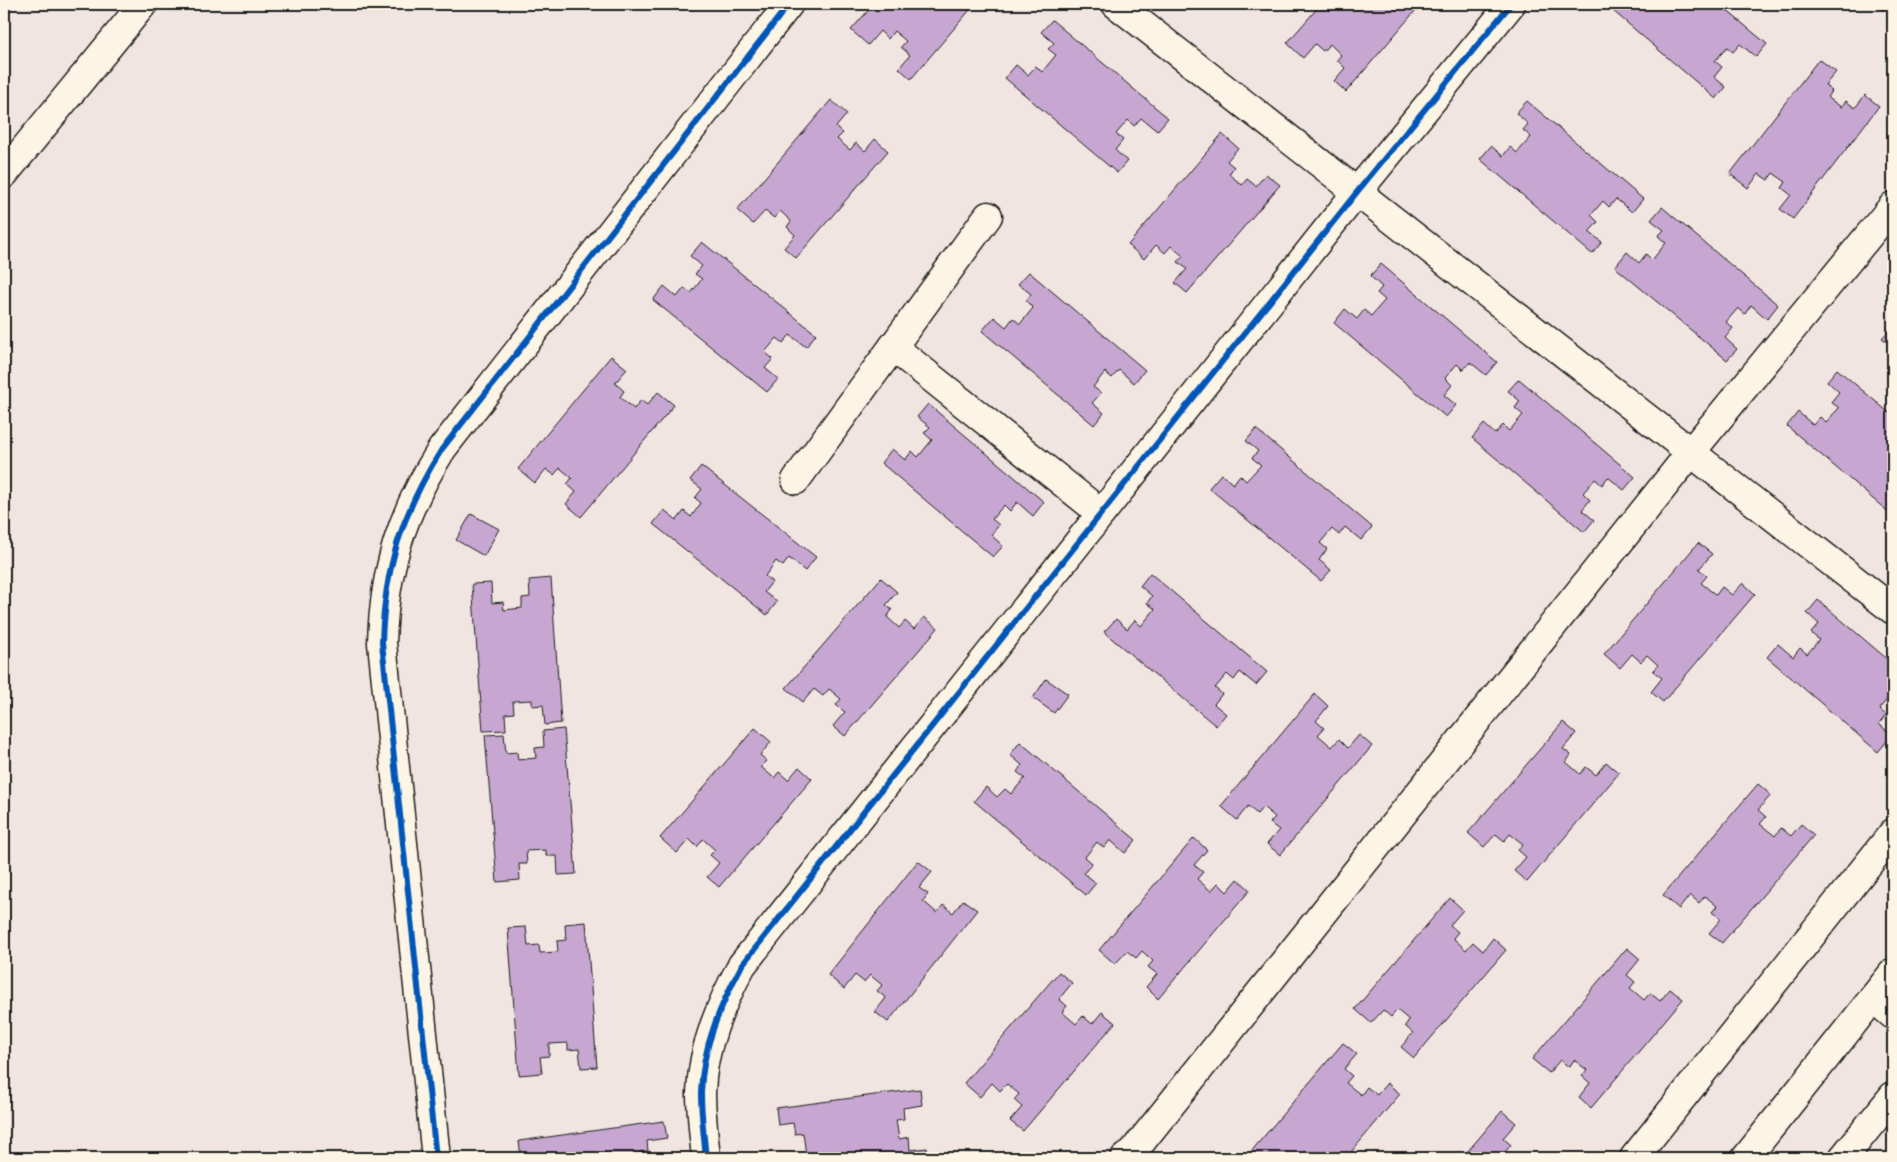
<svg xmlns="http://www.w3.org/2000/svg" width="1897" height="1162" viewBox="0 0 1897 1162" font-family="Pangolin,sans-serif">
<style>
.building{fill:#c7a7d2;stroke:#1c1c1c}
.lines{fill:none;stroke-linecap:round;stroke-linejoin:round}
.minor-casing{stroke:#1c1c1c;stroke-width:31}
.minor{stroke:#fcf5e5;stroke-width:28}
.cycleway-casing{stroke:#fcf5e5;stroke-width:9}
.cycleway{stroke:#0057b8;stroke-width:6}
</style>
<rect width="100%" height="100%" fill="#f1e5e1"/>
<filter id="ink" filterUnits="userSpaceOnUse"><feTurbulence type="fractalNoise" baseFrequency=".02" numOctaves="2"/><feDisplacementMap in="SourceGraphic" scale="10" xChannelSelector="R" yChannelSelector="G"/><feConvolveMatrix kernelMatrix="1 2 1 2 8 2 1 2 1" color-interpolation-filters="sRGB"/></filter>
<g filter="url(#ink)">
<!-- building -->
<g class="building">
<path d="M874,4h101l-64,75 -12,-11 11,-13 -9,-8 5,-6 -12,-10 -6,8 -8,-8 -12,14 -17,-15z"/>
<path d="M1321,4h100l-75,88 -12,-11 11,-13 -8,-8 4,-5 -11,-11 -7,7 -8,-7 -12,14 -16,-15z"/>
<path d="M1605,4h114l48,40 -11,13 -16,-13 -7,8 -6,-5 -12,14 7,6 -8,10 12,10 -10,12z"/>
<path d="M1874,4h14l-5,6z"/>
<path d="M1052,20l116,98 -11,13 -16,-13 -7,8 -6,-6 -12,14 7,6 -8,10 12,11 -10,12 -112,-95 11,-13 12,10 8,-9 6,6 14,-17 -8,-6 6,-6 -13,-11z"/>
<path d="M1819,59l17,13 -11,13 7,6 -5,6 14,10 5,-6 9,7 10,-13 14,11 -86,113 -13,-10 11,-14 -9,-7 4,-6 -13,-9 -5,7 -9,-6 -11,14 -18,-14z"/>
<path d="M831,100l16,14 -11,13 7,6 -6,6 13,11 6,-7 9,8 10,-12 13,12 -92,107 -12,-10 11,-13 -8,-8 4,-6 -11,-10 -6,7 -9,-7 -12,13 -16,-14z"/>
<path d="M1527,101l116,98 -11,13 -16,-13 -7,8 -6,-6 -12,14 7,7 -9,10 13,10 -10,12 -112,-95 11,-13 12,10 7,-9 7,6 14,-16 -8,-7 5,-6 -12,-11z"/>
<path d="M1222,134l16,14 -11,13 7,6 -5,7 13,11 5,-6 9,7 10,-12 14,11 -93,108 -12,-10 12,-14 -9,-7 5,-6 -12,-10 -6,7 -9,-8 -12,14 -16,-14z"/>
<path d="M1662,207l116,98 -11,14 -16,-14 -6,9 -7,-6 -12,14 7,6 -8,10 12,11 -10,11 -112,-93 12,-15 12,11 7,-9 6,6 14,-17 -8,-7 6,-6 -13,-10z"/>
<path d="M702,242l114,92 -10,13 -16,-12 -7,8 -6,-5 -12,14 8,7 -8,9 13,11 -11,13 -114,-92 11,-14 13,11 7,-9 7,5 11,-14 -7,-5 7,-8 -12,-10z"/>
<path d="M1381,264l116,98 -11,13 -16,-13 -7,8 -6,-6 -12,14 7,7 -8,10 12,10 -10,12 -112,-94 11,-14 12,10 7,-9 7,6 14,-16 -8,-7 5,-6 -12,-11z"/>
<path d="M1029,272l116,98 -11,13 -15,-13 -7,8 -7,-6 -12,15 8,6 -9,10 12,10 -10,12 -112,-94 12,-14 12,10 7,-9 7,6 13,-16 -7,-7 5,-7 -13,-10z"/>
<path d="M1893,326v21l-11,-9z"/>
<path d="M611,356l16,13 -12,14 9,8 -4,6 14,12 7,-9 6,5 11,-13 16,13 -93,112 -15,-13 10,-12 -9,-8 5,-6 -12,-10 -6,7 -8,-6 -11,14 -17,-14z"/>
<path d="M1837,369l56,47v100l-106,-90 11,-14 15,13 7,-8 6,5 13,-14 -8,-6 8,-10 -12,-11z"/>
<path d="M1519,379l116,98 -11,13 -16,-13 -6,8 -7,-6 -12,14 7,7 -8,10 12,10 -10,12 -112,-94 12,-14 11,10 8,-9 6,6 14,-16 -8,-7 5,-7 -12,-10z"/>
<path d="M928,404l116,98 -11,14 -16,-14 -7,9 -6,-6 -12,14 7,6 -8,10 12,11 -10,11 -112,-94 11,-14 13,11 7,-9 6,6 14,-17 -8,-7 6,-6 -13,-10z"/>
<path d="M1256,429l116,98 -11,13 -16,-13 -6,8 -7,-6 -12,14 7,6 -8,11 12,10 -10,11 -112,-93 12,-14 12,10 7,-9 6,6 15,-16 -9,-7 6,-7 -12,-10z"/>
<path d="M701,466l115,91 -11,14 -16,-13 -6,8 -7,-5 -11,15 7,6 -8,10 13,10 -10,13 -114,-91 11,-14 13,10 7,-9 7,6 10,-14 -6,-5 7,-9 -12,-9z"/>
<path d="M471,514l28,15 -15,27 -28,-16z"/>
<path d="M1698,543l14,11 -13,15 8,7 -6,7 15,12 6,-8 10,8 11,-12 12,11 -92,108 -12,-10 11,-14 -9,-7 5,-6 -11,-10 -6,7 -9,-8 -12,14 -16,-14z"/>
<path d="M1150,573l117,99 -11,13 -16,-13 -6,8 -7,-6 -12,14 7,6 -8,10 12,10 -10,12 -112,-94 12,-13 11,10 8,-9 6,6 14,-17 -8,-6 5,-7 -12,-10z"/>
<path d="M551,578l10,145 -16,2 -2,-20 -11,1v-6l-19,1 1,12 -9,1 1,16 -23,1 -11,-147 19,-1 1,20 11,-1 1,8 18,-2v-10l8,-1 -1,-17z"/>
<path d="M881,578l16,14 -11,13 6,5 -5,7 12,11 6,-7 9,8 10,-12 14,11 -93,108 -12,-10 12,-14 -9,-7 5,-6 -12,-10 -6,7 -9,-7 -11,13 -17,-14z"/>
<path d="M1818,600l75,64v37l-4,-4 -10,12 7,6 -7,9 13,11 -14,17 -111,-95 11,-13 15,13 7,-9 7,6 12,-14 -8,-7 8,-9 -12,-11z"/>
<path d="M1046,679l22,15 -14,19 -21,-15z"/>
<path d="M1315,694l13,12 -12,15 8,7 -6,7 14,12 7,-8 9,9 11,-13 13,11 -92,109 -13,-11 12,-14 -9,-7 5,-6 -12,-10 -6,7 -9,-8 -11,14 -16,-14z"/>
<path d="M1563,722l13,11 -13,16 8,6 -5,7 14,12 6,-7 10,8 10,-13 13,11 -92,109 -13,-11 12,-14 -8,-7 5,-6 -13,-10 -6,7 -8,-7 -12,13 -16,-14z"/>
<path d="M755,728l16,14 -11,13 7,6 -6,6 13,11 5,-6 9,8 11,-13 13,12 -93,108 -12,-10 12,-14 -9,-8 5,-5 -12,-11 -6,8 -8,-8 -12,14 -17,-15z"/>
<path d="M564,729l12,145 -18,1 -1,-19h-11v-6l-20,1 1,13h-8l1,16 -23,2 -12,-147 19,-1 2,19 11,-1 1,8 18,-2 -1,-10 9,-1 -1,-16z"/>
<path d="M1020,742l116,98 -11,13 -15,-13 -6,8 -7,-6 -12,15 7,6 -8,10 12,10 -10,12 -112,-94 12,-14 11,10 8,-8 6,5 14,-16 -8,-6 5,-7 -12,-10z"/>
<path d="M1758,784l13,11 -13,15 8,7 -6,7 15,12 6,-8 10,8 10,-12 13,11 -92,108 -13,-10 12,-14 -9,-7 5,-6 -12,-10 -6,7 -9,-8 -11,14 -16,-14z"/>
<path d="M1194,838l13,12 -13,15 9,7 -6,7 14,12 7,-8 9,9 11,-13 12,11 -92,109 -12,-12 11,-13 -9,-7 5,-6 -11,-10 -6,7 -9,-7 -12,13 -16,-14z"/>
<path d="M918,861l14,11 -13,16 9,6 -5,7 14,12 6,-8 10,8 10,-13 14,10 -89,112 -13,-10 11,-14 -9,-7 5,-6 -12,-10 -6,7 -9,-7 -11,14 -16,-14z"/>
<path d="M1450,898l13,12 -13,15 8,7 -5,6 13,12 7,-8 10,9 10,-13 13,12 -92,108 -13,-11 12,-14 -8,-7 4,-6 -12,-10 -6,7 -8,-7 -12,13 -16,-14z"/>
<path d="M586,922l11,145 -16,1 -2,-19 -11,1v-7l-19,1v12l-9,1 2,16 -23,2 -11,-147 18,-1 2,19 11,-1 1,8 18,-1 -1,-11 9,-1 -1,-16z"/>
<path d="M1627,948l13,11 -13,16 8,7 -5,6 14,12 6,-7 10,8 10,-12 13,10 -92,109 -12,-11 11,-14 -8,-7 5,-6 -13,-10 -5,7 -9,-7 -11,13 -17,-14z"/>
<path d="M1059,972l13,11 -13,16 8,7 -5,6 14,12 7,-8 9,8 10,-12 13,11 -92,108 -13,-10 12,-14 -8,-7 5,-6 -12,-10 -7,7 -8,-8 -12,14 -16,-14z"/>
<path d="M1343,1043l14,11 -13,15 8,7 -6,7 15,12 6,-8 10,8 10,-12 13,11 -54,64h-51l-3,-3 -3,3h-8l-4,-3 -3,3h-21l-4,-4z"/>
<path d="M920,1089l2,16 -19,3 1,11 -8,1 3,19 10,-2 1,13 17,-2 1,10h-133l11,-3 -3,-22 -8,1 -2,-11 -15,2 -2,-17z"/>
<path d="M1502,1111l14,12 -13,15 8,7 -6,7 8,6h-51z"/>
<path d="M664,1121l3,17 -20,3 1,10 -8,1 1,6h-103l-1,-2 -16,2 -2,-17z"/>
<path d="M1546,1152l7,6h-12z"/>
</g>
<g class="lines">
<!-- minor casing -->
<g class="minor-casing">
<g id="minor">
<path d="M1116,4l777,606"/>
<path d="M4,174l139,-170"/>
<path d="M893,347l208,166"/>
<path d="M796,480l192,-264"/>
<path d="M1873,998l20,17"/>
<path d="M436,1158l-54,-515c2,-74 20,-131 60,-194l347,-445"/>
<path d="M706,1158c-2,-21 -5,-44 -5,-65 1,-46 20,-89 41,-128l615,-773 154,-188"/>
<path d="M1125,1158l8,-6 558,-700 202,-246"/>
<path d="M1634,1158l259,-325"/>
<path d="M1746,1158l147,-185"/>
<path d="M1843,1158l50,-62"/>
</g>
</g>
<!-- minor -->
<use href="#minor" class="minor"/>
<!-- cycleway casing -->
<g class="cycleway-casing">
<g id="cycleway">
<path d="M436,1158l-54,-515c2,-74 20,-131 60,-194l347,-445"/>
<path d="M706,1158c-2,-21 -5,-44 -5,-65 1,-46 20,-89 41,-128l615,-773 154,-188"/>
</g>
</g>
<!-- cycleway -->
<use href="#cycleway" class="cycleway"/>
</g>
</g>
<!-- margin -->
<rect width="1897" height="1162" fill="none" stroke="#fcf5e5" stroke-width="20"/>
<rect x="10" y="10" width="1877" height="1142" fill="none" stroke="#1c1c1c" stroke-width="2" filter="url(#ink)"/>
</svg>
